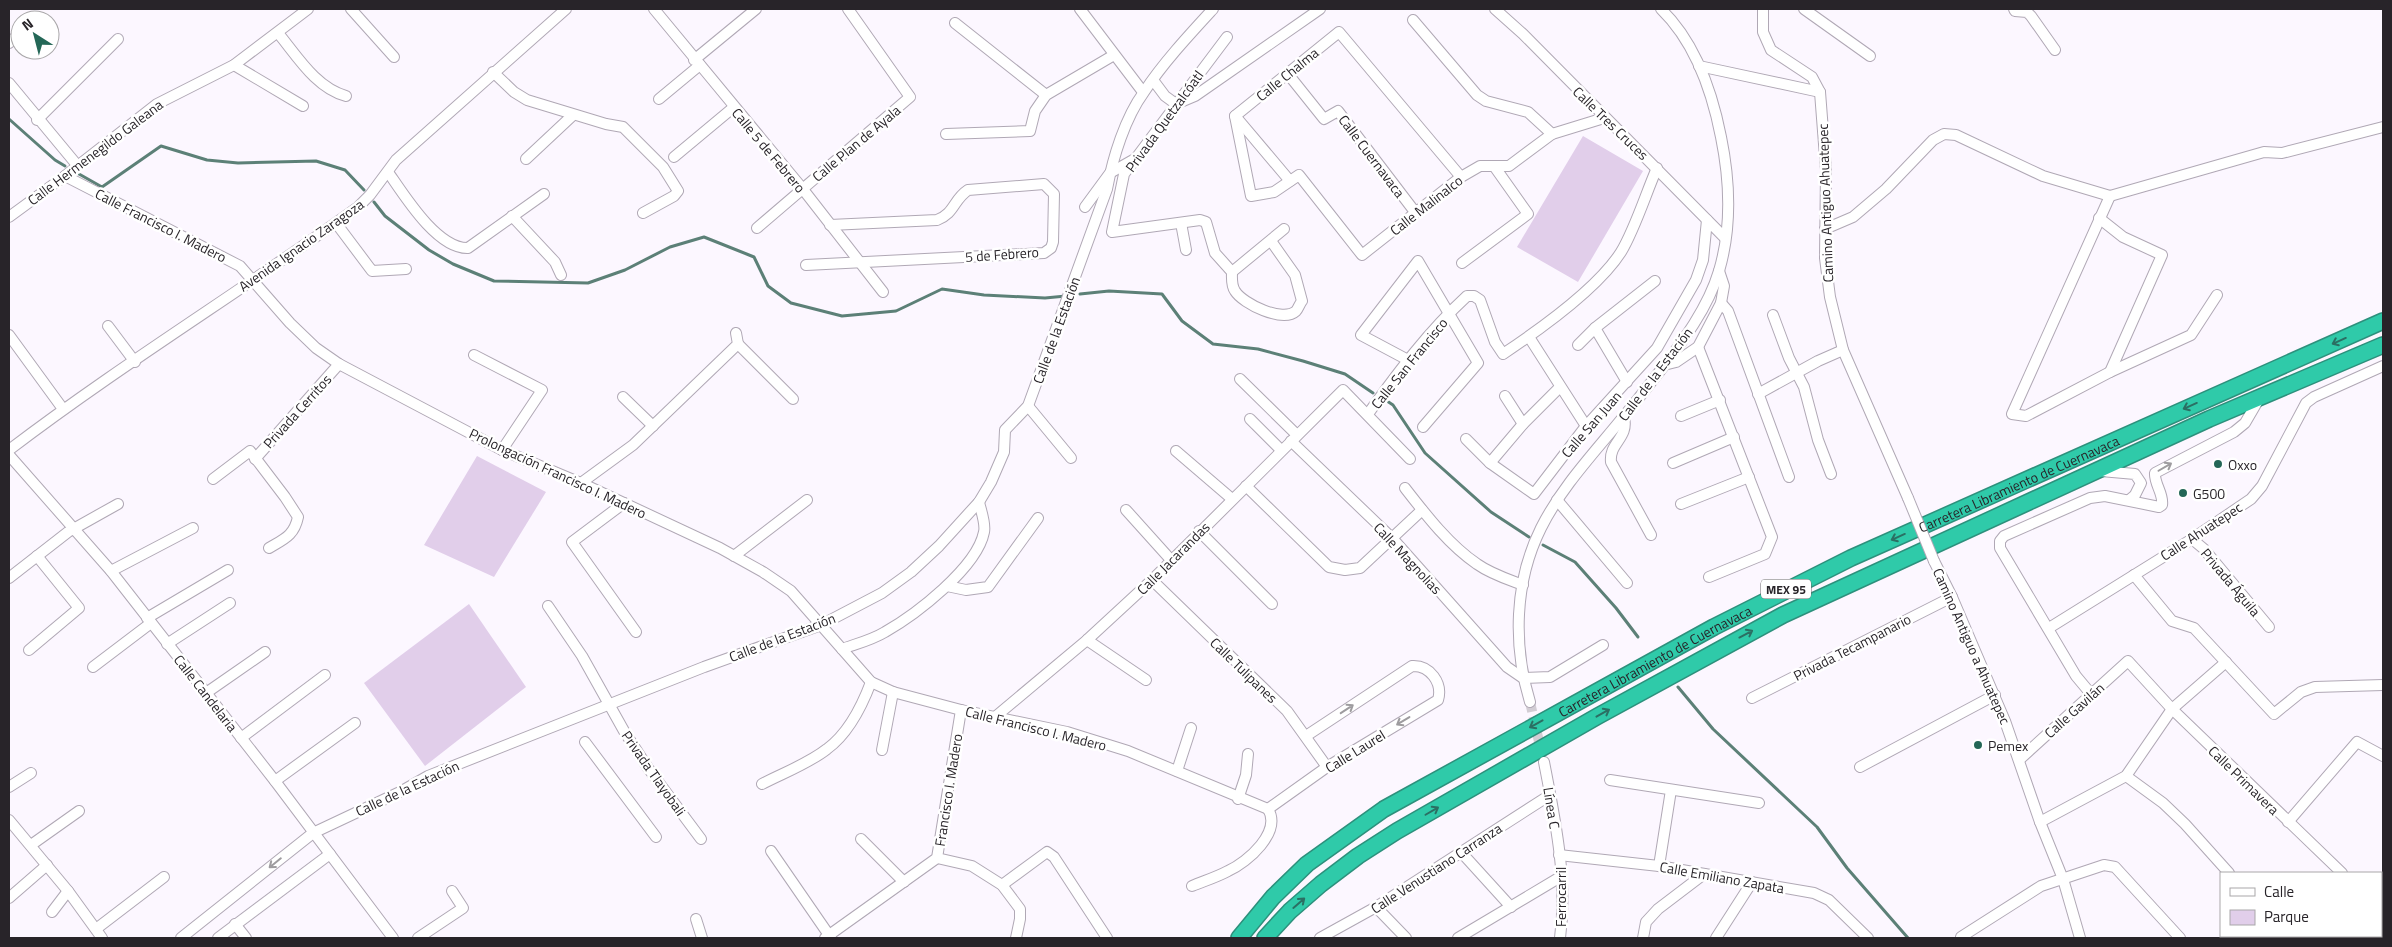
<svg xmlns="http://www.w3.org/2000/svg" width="2392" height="947" viewBox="0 0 2392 947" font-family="'Titillium Web',sans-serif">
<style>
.green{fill:#e1ceea}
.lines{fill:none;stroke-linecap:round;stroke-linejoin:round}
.stream{stroke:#5c8077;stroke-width:3}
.minor-tunnel{stroke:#d2cdd4;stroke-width:10;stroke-dasharray:10 5;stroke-linecap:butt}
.minor-casing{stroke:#b0a8b5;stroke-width:12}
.highway-casing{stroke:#2d907c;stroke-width:18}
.minor{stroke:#fff;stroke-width:10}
.highway{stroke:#2fcaa9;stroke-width:15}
.minor-bridge-casing{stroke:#b0a8b5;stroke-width:12;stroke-linecap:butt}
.minor-bridge{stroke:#fff;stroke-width:10}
.oneway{stroke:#2b6f63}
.oneway2{stroke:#9e9c9f}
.poi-dot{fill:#246757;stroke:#fff;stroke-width:2}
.labels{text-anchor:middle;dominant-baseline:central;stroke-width:5;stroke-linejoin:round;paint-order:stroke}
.shield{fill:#fff;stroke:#686669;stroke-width:1}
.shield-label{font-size:12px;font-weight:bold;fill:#282429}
.street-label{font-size:14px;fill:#282429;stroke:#fff}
.poi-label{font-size:14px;fill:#282429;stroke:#fff;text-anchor:start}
</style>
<rect width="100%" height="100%" fill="#fcf7ff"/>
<!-- green -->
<g class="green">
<path d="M1583,136l60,35 -65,111 -61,-35z"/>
<path d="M477,456l69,36 -52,85 -70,-32z"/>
<path d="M469,604l57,83 -101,79 -61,-83z"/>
</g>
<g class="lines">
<!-- stream -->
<g class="stream">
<path d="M9,119l46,41 10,6"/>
<path d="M79,174l23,13 59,-41 46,14 31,3 78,-2 29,9 19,20"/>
<path d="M374,202l11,14 44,34 24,14 41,17 94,2 37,-13 45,-23 34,-10 50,20 14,29 23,17 51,13 54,-5 46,-22 42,6 61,3 21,-2"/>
<path d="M1080,294l29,-3 53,3 20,27 31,23 45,5 45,12 42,13 28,19"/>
<path d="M1387,401l6,4 32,48 66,59 38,25"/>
<path d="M1543,545l32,17 41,46 22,29"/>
<path d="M1678,687l35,42 104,98 30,41 61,70"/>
</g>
<!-- minor-tunnel -->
<path class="minor-tunnel" d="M1530,702l12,53"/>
<!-- minor casing -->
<g class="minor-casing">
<g id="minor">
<path d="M351,9l43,48"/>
<path d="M654,9l148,179 81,104"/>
<path d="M1080,9l63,83"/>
<path d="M1495,9l28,25 202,204"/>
<path d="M1763,9v23l8,18 41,27 8,15 6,78 -1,88 5,39 13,53 65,148"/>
<path d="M1804,9l66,47"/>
<path d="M2014,9l1,2 12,1 4,4 24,34"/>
<path d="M34,20l2,-1"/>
<path d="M1413,20l64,75 9,6 42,11 24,22"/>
<path d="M955,23l91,72"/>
<path d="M278,33c19,23 38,55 68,63"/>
<path d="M1227,37l-103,137 -12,58 88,-12 6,2 9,31 17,19c0,6 -1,13 3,19 8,13 48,32 61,20 2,-2 4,-8 6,-10l-7,-26 -24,-34"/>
<path d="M9,43l11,-10"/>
<path d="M694,60l62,-51"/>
<path d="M234,65l69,41"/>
<path d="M1699,66l121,26"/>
<path d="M493,72l21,20 13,8 79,24 17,3 40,40 15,24 -4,5 -31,17"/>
<path d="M1288,74l36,45 14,-8 77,101"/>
<path d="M1153,80l12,16 11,8 19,-8 125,-87"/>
<path d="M9,83l68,82"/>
<path d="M659,99l41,-34"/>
<path d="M1235,116l16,80 23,-4 25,-17 63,80 99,-78 19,-11h29l43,-32 52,-16"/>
<path d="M1235,116l104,-84 122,145"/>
<path d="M1236,117l54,64"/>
<path d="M37,120l81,-81"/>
<path d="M946,134l84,-3 5,-20 11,-16 68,-40"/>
<path d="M674,157l60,-50"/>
<path d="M526,159l47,-44"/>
<path d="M388,172c16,23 49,77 80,76l76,-54"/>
<path d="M65,176l175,90 50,57 26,25 23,16 163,86 79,33 139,65 43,24 28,19 80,91 22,10 68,18 106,22 61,19 140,58"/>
<path d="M2110,196l-98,218 14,2 84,-44 81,-37 26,-40"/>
<path d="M1085,207l25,-34 23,-13"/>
<path d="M512,216l43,46 6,13"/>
<path d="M9,217l56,-41 92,-72 77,-39 74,-56"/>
<path d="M2099,218l24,19 39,18 -52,117"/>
<path d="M336,223l36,48 34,-2"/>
<path d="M1181,223l5,27"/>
<path d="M757,228l153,-131 -62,-88"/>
<path d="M1825,229l28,-12 33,-28 47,-49 11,-6 12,1 87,41 67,20 154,-44 18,1 101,-26"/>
<path d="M1462,263l66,-49 -34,-48"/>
<path d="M806,265l238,-12 7,-5 2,-6 1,-48 -10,-10 -76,6c-15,10 -13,23 -31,30l-107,5"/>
<path d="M1232,272l52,-43"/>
<path d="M1721,303l7,8 61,166"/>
<path d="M1773,315l16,43 15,29 14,53 13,34"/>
<path d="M108,326l27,36"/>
<path d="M1595,328l32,54"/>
<path d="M9,335l54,74"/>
<path d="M1529,337l57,89"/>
<path d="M738,344l55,55"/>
<path d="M1578,345l17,-17 60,-47"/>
<path d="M1698,347l74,190 -7,17 -56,23"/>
<path d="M474,355l68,35 -40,60"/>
<path d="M1408,360l-47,-25 57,-74 60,102 -55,64"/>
<path d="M1664,365l12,-3 22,-15 23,-44 3,-17 -5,-15"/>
<path d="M1240,379l57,56"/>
<path d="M1758,394l60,-33 25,-11"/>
<path d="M1505,396l18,28"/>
<path d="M623,397l30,29"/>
<path d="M1028,406l43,52"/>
<path d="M1368,414c30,-42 61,-83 99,-118h7l6,4 15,42 8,12c36,-24 95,-66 118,-102 14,-23 25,-59 36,-84"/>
<path d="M1681,416l39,-16"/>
<path d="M1624,417c5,22 -15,25 -13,45l40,73"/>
<path d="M1250,419l31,31"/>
<path d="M1466,439l24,24 44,31 52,-68 71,-78 39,-68 7,-20 4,-40"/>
<path d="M1291,441l102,98 114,128 16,11 27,-1 53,-32"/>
<path d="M9,450c113,-86 234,-160 349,-243l12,-12 26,-35 170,-151"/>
<path d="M1176,451l56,48"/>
<path d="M9,455l102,116 164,210 118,157"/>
<path d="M255,459l84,-95"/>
<path d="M1490,463l33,-39 37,-37"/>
<path d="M1673,463l61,-26"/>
<path d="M2101,471l34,3 6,9 -6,12 -6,5"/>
<path d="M213,479l37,-28 35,46 13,20c-4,19 -14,22 -29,31"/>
<path d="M581,483l52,-38 105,-101 -2,-11"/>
<path d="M1246,486l83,81 16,3 15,-2 62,-58"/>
<path d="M1405,488c21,27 44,57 72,76 14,10 30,15 46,21"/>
<path d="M1557,500l70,83"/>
<path d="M624,503l-52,39 64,90"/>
<path d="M1681,504l68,-27"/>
<path d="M1126,510l45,50"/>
<path d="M1199,531l73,73"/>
<path d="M2192,539l12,10 65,78"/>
<path d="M734,556l73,-56"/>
<path d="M1934,561l18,36 53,124 35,101 23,57 17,59"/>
<path d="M111,571l82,-43"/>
<path d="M2134,575l38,46 22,7 80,86 27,-22 14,-5 68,-2"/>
<path d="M9,578l59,-46 50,-28"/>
<path d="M1152,580l135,131 40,56"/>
<path d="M947,586l19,4 22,-3 50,-69"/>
<path d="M548,606l34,50 42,75 24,37 53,71"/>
<path d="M147,618l81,-48"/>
<path d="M2049,628l143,-89 59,-40 11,-13 44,-83 8,-6 69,-31"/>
<path d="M1087,640l59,40"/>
<path d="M167,644l63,-41"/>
<path d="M842,649c14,-5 30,-9 43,-17 30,-17 92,-64 99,-100 2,-8 -3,-21 -5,-30"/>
<path d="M29,650l50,-42 -42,-52"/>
<path d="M93,667l58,-44"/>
<path d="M206,693l59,-41"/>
<path d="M2091,694l-15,-18 -76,-128v-7l4,-5 86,-38 15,-2 54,11 3,-2c2,-11 -8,-21 -7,-32l79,-41 11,-9 14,-24"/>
<path d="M1752,698l200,-101"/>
<path d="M1530,702c-17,-56 -16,-120 11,-174 21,-42 54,-76 83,-112 12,-14 24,-30 36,-45 23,-30 48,-63 59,-100 13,-44 11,-90 2,-134 -9,-46 -26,-95 -60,-128"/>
<path d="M995,717l92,-77 65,-60 191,-190 67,69"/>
<path d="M241,738l84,-63"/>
<path d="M585,742l71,95"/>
<path d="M882,750l11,-58"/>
<path d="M2020,759l108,-98 44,48 170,164"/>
<path d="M1544,762c11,57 24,118 16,176"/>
<path d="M1860,767l135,-72"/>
<path d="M1177,771l14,-43"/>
<path d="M2126,776l37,27 22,21 44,49"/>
<path d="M1610,780l149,23"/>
<path d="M275,781l80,-58"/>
<path d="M762,784c21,-11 46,-20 65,-35 22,-16 35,-43 44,-67"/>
<path d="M9,787l22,-14"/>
<path d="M1238,799l8,-24 2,-21"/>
<path d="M1268,809l59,-42 111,-67c5,-17 -8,-35 -26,-34l-106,70"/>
<path d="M9,820l59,71 34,47"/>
<path d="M2040,822l86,-46 46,-67 54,-47"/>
<path d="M2288,822l69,-80 26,14"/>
<path d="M861,839l43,43"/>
<path d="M31,845l48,-34"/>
<path d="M771,851l60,87"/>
<path d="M1461,852l50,55"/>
<path d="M1559,855l100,11 155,27 15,7 39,38"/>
<path d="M937,858l35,8 30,19 18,24v10l-4,19"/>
<path d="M1659,866l12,-76"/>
<path d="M1002,885l45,-33 7,5 53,81"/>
<path d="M1192,886c12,-5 25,-9 36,-15 20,-9 54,-39 40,-62"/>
<path d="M9,898l38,-33"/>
<path d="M2381,899l2,-2"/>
<path d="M1376,907l30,31"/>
<path d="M2381,910l2,2"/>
<path d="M52,912l16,-21"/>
<path d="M696,919l6,19"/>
<path d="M235,924l11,14"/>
<path d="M96,929l68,-52"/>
<path d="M2313,936l3,2"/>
<path d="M1961,937l80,-51 63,-21 11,2 65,71"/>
<path d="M181,938l132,-105 87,-41 28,-16 276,-109 117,-42 61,-32 29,-21 28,-26 40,-44 12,-20 13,-30 1,-22 23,-24 79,-217c6,-32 18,-71 37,-97 19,-29 46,-58 69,-83"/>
<path d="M218,938l112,-84"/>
<path d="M418,938l45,-30 -11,-17"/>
<path d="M825,938l112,-80 24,-148"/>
<path d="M1320,938l56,-31 174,-112"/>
<path d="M1458,938l104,-62"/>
<path d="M1643,938l3,-16 12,-13 46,-35"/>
<path d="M1716,938l36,-56"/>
<path d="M2265,938l3,-2"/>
</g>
</g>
<!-- highway casing -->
<g class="highway-casing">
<g id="highway">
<path id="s1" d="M1239,938l34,-41 34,-33 77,-55 330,-182 137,-69 532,-237"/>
<path d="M1265,938l25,-27 31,-27 37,-28 39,-25 201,-115 185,-101 426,-196 174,-74"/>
</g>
</g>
<!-- minor -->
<use href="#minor" class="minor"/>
<!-- highway -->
<use href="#highway" class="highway"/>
<!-- minor-bridge casing -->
<g class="minor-bridge-casing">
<path id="minor-bridge" d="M1908,498l26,63"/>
</g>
<!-- minor-bridge -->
<use href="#minor-bridge" class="minor-bridge"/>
</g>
<!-- one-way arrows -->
<defs><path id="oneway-shaft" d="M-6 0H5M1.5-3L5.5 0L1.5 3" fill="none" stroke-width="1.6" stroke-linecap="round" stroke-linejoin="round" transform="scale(1.25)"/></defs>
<g class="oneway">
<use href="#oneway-shaft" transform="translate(2339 341) rotate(156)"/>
<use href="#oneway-shaft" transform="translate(2190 406) rotate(156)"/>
<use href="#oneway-shaft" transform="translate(1898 537) rotate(156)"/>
<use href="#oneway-shaft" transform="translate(1746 634) rotate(-28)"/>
<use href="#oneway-shaft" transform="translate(1603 713) rotate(-29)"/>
<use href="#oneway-shaft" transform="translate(1536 724) rotate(151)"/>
<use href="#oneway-shaft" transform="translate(1432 811) rotate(-30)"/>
<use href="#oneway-shaft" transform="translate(1299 903) rotate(-41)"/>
</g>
<g class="oneway2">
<use href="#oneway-shaft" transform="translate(2165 467) rotate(-30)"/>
<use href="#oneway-shaft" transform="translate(1347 709) rotate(-33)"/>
<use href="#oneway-shaft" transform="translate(1403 721) rotate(149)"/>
<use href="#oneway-shaft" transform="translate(275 863) rotate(141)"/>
</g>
<!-- markers -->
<g class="poi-dot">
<circle cx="2218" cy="464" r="5"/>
<circle cx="2183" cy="493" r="5"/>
<circle cx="1978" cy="745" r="5"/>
</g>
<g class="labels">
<!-- shield labels -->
<rect class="shield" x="1761" y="579.5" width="50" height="19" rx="4"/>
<g class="shield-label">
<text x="1786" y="589">MEX 95</text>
</g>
<!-- street labels -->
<g class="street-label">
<text transform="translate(1287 74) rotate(-39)">Calle Chalma</text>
<text transform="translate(1164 121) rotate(-54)">Privada Quetzalcóatl</text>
<text transform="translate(1611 123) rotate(44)">Calle Tres Cruces</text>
<text transform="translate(856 143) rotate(-40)">Calle Plan de Ayala</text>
<text transform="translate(769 150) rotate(50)">Calle 5 de Febrero</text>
<text transform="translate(95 152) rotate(-37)">Calle Hermenegildo Galeana</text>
<text transform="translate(1372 156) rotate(53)">Calle Cuernavaca</text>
<text transform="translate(1825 203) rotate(-92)">Camino Antiguo Ahuatepec</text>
<text transform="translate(1426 205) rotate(-38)">Calle Malinalco</text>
<text transform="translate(161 225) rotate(27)">Calle Francisco I. Madero</text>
<text transform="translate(301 245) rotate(-35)">Avenida Ignacio Zaragoza</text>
<text transform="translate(1002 254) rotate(-4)">5 de Febrero</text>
<text transform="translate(1056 330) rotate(-70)">Calle de la Estación</text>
<text transform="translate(1409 363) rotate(-51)">Calle San Francisco</text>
<text transform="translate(1655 374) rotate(-53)">Calle de la Estación</text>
<text transform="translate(297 411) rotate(-48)">Privada Cerritos</text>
<text transform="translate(1591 424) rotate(-49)">Calle San Juan</text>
<text transform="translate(558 473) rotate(25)">Prolongación Francisco I. Madero</text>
<text stroke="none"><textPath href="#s1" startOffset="909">Carretera Libramiento de Cuernavaca</textPath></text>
<text transform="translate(2201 531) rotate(-33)">Calle Ahuatepec</text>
<text transform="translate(1173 558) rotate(-45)">Calle Jacarandas</text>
<text transform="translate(1408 558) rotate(47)">Calle Magnolias</text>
<text transform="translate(2231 582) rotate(50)">Privada Águila</text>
<text transform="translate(782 637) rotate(-21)">Calle de la Estación</text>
<text transform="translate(1972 646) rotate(66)">Camino Antiguo a Ahuatepec</text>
<text transform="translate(1852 647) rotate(-27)">Privada Tecampanario</text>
<text stroke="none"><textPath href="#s1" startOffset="504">Carretera Libramiento de Cuernavaca</textPath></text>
<text transform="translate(1244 670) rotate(44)">Calle Tulipanes</text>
<text transform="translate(206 693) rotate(52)">Calle Candelaria</text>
<text transform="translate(2074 710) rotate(-42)">Calle Gavilán</text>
<text transform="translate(1036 728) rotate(14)">Calle Francisco I. Madero</text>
<text transform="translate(1355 751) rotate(-32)">Calle Laurel</text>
<text transform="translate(654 773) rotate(55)">Privada Tlayobali</text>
<text transform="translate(2244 780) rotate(44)">Calle Primavera</text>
<text transform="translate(407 788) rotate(-25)">Calle de la Estación</text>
<text transform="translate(948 790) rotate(-81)">Francisco I. Madero</text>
<text transform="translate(1552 808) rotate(81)">Línea C</text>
<text transform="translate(1436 868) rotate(-33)">Calle Venustiano Carranza</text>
<text transform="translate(1722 877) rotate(10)">Calle Emiliano Zapata</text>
<text transform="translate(1560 897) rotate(-90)">Ferrocarril</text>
</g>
<!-- poi labels -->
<g class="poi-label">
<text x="2228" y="464">Oxxo</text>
<text x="2193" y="493">G500</text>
<text x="1988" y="745">Pemex</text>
</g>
</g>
<!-- border -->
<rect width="2392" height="947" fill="none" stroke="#282429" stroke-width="20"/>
<!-- legend -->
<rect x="2220" y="872" width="162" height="65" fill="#ffffff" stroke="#a9a7a9"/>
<rect x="2230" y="888" width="25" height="8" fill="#ffffff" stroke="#a9a7a9"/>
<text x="2264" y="897" font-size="15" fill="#282429">Calle</text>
<rect x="2230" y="910" width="25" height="15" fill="#e1ceea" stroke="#a9a7a9"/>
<text x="2264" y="922" font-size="15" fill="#282429">Parque</text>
<!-- north arrow -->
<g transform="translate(35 35) rotate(324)"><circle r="24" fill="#ffffff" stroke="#a9a7a9"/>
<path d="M0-4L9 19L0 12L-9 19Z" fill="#246757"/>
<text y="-8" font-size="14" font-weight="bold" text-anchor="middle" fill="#282429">N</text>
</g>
</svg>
